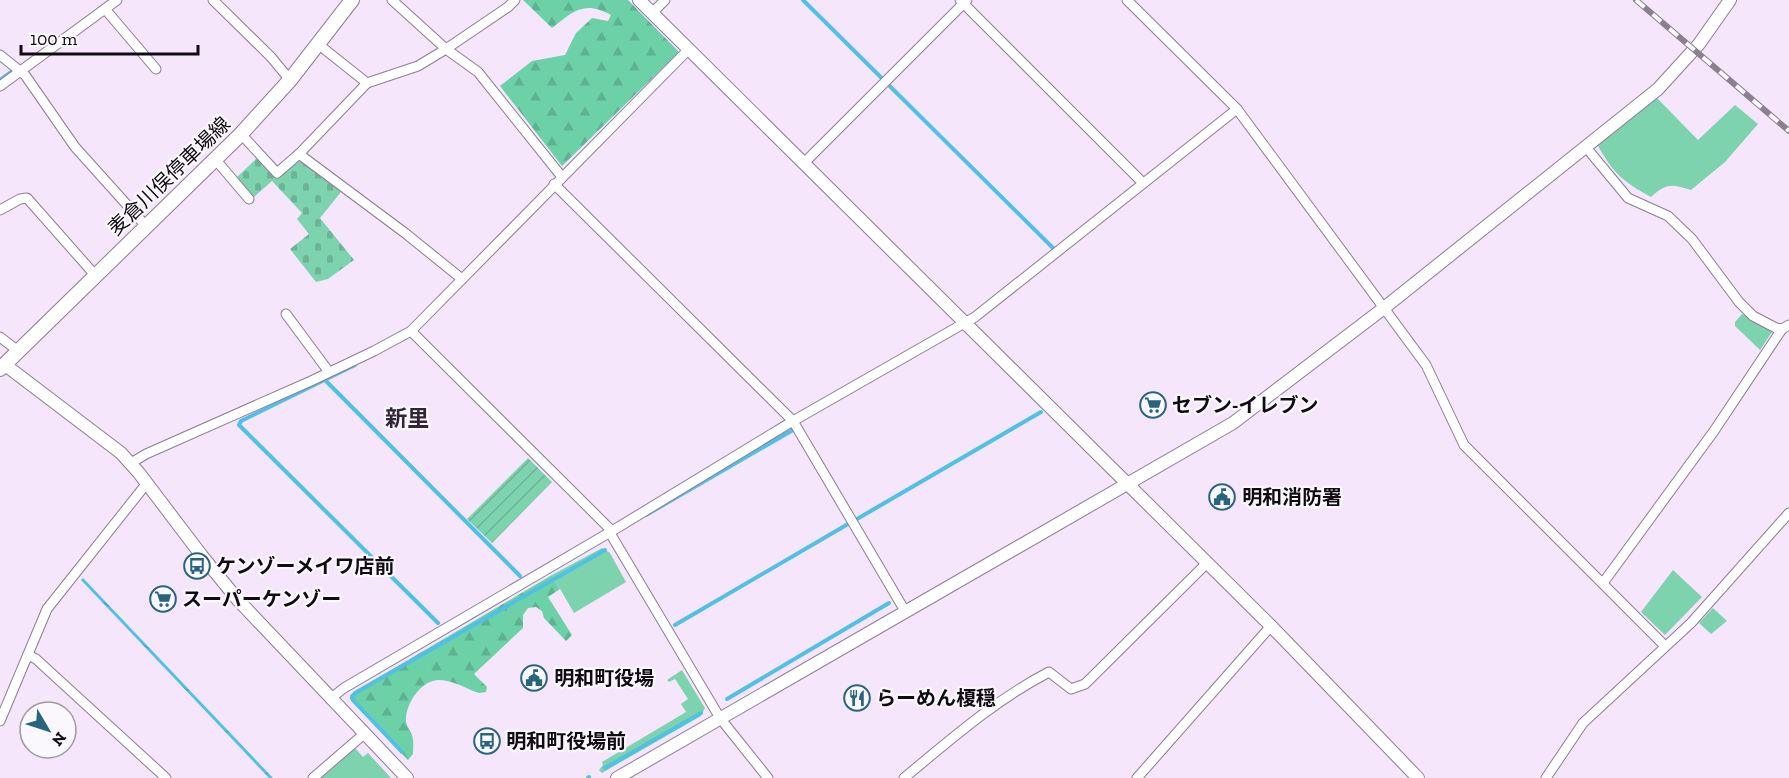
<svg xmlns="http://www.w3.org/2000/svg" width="1789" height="778" viewBox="0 0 1789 778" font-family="'Zilla Slab','Noto Sans JP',serif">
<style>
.green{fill:#7ed3af}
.forest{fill:url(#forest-firs)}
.cemetery{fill:url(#cemetery-stones)}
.garden{fill:url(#garden-furrows)}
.water{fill:url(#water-ripples)}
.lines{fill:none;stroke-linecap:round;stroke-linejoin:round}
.stream{stroke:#50c0e5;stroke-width:4}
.minor-casing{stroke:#8b7d91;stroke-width:11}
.tertiary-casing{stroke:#8b7d91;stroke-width:14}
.secondary-casing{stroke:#8b7d91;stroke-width:16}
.minor{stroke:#fff;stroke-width:9}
.tertiary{stroke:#fff;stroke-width:12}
.secondary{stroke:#fff;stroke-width:14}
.rail-casing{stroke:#8b808f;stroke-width:6}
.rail{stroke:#fbf8fd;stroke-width:4;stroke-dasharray:11;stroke-linecap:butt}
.labels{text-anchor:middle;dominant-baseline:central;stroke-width:4.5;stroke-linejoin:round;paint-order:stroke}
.street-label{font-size:20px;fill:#100b12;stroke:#fbf8fd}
.poi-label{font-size:20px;font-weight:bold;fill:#100b12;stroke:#fbf8fd;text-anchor:start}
.quarter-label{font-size:22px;font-weight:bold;fill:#312637;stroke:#fbf8fd}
</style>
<defs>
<pattern id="forest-firs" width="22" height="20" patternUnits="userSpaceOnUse" patternTransform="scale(1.5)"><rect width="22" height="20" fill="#6cd1a7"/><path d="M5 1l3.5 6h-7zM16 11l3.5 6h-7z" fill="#5db28f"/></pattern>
<pattern id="cemetery-stones" width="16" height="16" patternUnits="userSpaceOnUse" patternTransform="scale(1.5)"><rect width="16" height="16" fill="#7ed3af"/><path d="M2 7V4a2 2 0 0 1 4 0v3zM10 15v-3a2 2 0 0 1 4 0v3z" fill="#6cb496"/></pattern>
<pattern id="garden-furrows" width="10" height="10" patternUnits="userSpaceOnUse" patternTransform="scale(1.5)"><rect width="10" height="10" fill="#7ed3af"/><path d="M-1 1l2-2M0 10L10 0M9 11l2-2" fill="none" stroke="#6cb496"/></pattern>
<pattern id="water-ripples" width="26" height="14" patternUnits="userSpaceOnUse" patternTransform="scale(1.5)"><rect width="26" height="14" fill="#50c0e5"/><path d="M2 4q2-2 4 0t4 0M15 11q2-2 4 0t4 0" fill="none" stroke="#45a4c3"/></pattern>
</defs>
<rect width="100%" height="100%" fill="#f5e6fc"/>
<!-- green -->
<g class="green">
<path d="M1657,98l41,42 37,-35 23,19 -33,38 -34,28c-20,-6 -24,-7 -40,7 -29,-16 -38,-24 -54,-53z"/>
<path d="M1742,314l29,14 1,4 -12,18 -25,-24v-4z"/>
<path d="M602,548l8,5 16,29 -52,31 -22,-38z"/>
<path d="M1673,570l29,27 -37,38 -24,-23z"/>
<path d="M1713,608l14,13 -16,13 -12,-11z"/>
<path d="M682,670l23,38 -4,8 -99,57 -3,-3 4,-5 -1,-3 84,-50 -5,-8 7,-5 -13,-20 -6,3 -2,-2z"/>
<path d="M355,748l8,9 5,-4 23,25h-70z"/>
</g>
<!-- forest -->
<g class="forest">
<path d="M523,0h105l51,52 -117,114 -62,-80 32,-25 33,-6 11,-22 16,-15 16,3 3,-6c-26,-15 -38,-4 -59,13z"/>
<path d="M552,575l8,14 -12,8 24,38 -6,6 -22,-23 -2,-7 -6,-4 -8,1 -5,7v13l-49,46 13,13 -1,5 -7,1c-12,-4 -28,-14 -41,-13 -17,1 -31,22 -32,38 -1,7 4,11 6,17 2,6 1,13 1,19l-5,6 -57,-59 -1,-6 4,-3z"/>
</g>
<!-- cemetery -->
<path class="cemetery" d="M257,158l18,20 25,-17 41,31 -21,26 34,42 -26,19 -12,3 -26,-33 19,-15 -12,-15 5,-6 -30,-32 -19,17 -18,-19z"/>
<!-- garden -->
<path class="garden" d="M528,458l24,24 -60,61 -25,-24z"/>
<!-- water -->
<path class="water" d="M83,578l190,200h-4l-188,-198z"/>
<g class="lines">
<!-- stream -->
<g class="stream">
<path d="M803,0l250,248"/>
<path d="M0,80l11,-8"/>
<path d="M355,365l-114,56 -2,4 199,198"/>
<path d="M325,380l195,196"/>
<path d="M646,515l147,-85"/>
<path d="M857,519l184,-107"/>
<path d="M675,625l173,-101"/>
<path d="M727,699l162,-96"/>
<path d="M402,752l-49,-52 -1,-2 3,-5 250,-143"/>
<path d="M605,768l96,-55"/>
<path d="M588,778l1,-1"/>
</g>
<!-- minor casing -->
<g class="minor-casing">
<g id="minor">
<path d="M213,0l58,57 19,23"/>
<path d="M392,0l54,49 32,23 84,105"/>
<path d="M960,0l183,183"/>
<path d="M1127,0l110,109 189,256 38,80 201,201"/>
<path d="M105,9l51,60"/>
<path d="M652,13l13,-13"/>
<path d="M318,44l49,39"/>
<path d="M0,55l25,20 50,72 71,79"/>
<path d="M0,86l117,-86"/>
<path d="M241,134l36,39 22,-19 68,-71 51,-17 28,-17 62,-42 7,-7"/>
<path d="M1585,146l43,52 40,18 24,23 47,63 14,14 23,12 6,1 7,-4"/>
<path d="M299,154l106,79 57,46"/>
<path d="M215,159l34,40"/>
<path d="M804,163l163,-163"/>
<path d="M554,184l239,237 112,190"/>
<path d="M0,210l20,-11 7,-1 68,77"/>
<path d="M286,314l43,58"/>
<path d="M411,331l201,200"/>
<path d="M0,337l17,13"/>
<path d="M131,463l15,-9 165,-73 63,-30 37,-20 277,-281"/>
<path d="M610,533l110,185 48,60"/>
<path d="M1603,583l111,-152 68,-102"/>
<path d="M28,655l8,4 130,119"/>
<path d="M330,699l14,-11 268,-157 181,-110 182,-104 262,-208"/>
<path d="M0,721l47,-112 100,-126"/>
<path d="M313,778l51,-44"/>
<path d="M904,778c46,-38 91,-78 145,-106l22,17 14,-5 122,-121"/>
<path d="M1137,778l134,-152"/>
<path d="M1546,778l37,-55 108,-100 98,-110"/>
</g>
</g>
<!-- tertiary casing -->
<g class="tertiary-casing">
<g id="tertiary">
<path d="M639,0l632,626 147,152"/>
<path d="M4,364l117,89 18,20 63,83 36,44 169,178"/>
<path d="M617,778l616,-355 151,-115 274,-219 41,-45 31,-44"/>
</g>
</g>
<!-- secondary casing -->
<g class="secondary-casing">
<path id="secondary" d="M0,369l241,-235 49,-54 62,-80"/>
</g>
<!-- minor -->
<use href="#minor" class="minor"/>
<!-- tertiary -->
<use href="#tertiary" class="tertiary"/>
<!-- secondary -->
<use href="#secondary" class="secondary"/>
<!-- rail casing -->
<g class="rail-casing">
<path id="rail" d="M1636,0l153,131"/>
</g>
<!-- rail -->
<use href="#rail" class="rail"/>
</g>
<!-- icons -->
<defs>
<g id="supermarket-ring" transform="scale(1.35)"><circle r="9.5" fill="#fbf8fd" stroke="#28657c" stroke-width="1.5"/><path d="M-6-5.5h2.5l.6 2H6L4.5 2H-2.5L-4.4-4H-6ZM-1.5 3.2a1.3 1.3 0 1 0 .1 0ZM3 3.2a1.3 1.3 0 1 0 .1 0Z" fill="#28657c"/></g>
<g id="civic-ring" transform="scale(1.35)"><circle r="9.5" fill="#fbf8fd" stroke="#28657c" stroke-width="1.5"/><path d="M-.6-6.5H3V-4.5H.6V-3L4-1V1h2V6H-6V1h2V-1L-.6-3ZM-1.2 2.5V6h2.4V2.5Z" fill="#28657c"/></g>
<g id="bus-ring" transform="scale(1.35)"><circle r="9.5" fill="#fbf8fd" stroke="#28657c" stroke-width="1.5"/><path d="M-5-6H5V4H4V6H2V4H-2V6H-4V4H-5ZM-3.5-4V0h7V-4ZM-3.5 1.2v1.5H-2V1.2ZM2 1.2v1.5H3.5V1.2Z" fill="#28657c"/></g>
<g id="restaurant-ring" transform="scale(1.35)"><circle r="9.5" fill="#fbf8fd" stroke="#28657c" stroke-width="1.5"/><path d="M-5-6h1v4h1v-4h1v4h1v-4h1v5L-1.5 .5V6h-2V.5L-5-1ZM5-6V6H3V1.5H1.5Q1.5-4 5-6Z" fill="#28657c"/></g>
</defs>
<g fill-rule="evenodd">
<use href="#supermarket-ring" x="1153" y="405"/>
<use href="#civic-ring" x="1222" y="497"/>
<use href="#bus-ring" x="197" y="566"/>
<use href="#supermarket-ring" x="163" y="599"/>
<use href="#civic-ring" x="534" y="678"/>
<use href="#restaurant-ring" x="857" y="698"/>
<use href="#bus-ring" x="487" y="741"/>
</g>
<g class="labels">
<!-- street labels -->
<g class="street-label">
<text transform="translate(169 176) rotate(-44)">麦倉川俣停車場線</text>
</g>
<!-- poi labels -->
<g class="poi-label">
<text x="1172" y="405">セブン-イレブン</text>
<text x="1242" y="497">明和消防署</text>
<text x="216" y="566">ケンゾーメイワ店前</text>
<text x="182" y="599">スーパーケンゾー</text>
<text x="554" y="678">明和町役場</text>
<text x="876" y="698">らーめん榎穏</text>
<text x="506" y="741">明和町役場前</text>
</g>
<!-- quarter labels -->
<g class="quarter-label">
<text x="407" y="418">新里</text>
</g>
</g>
<!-- north arrow -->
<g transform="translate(48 730) rotate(129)"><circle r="28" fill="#fbf8fd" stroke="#9d999f" stroke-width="1.5"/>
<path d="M0-4.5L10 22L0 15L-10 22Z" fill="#28657c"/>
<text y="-9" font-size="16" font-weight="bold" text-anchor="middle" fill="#100b12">N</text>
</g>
<!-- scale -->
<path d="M21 45v9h177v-9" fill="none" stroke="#100b12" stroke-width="3"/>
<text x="30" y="45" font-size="18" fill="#100b12" stroke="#fbf8fd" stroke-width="4.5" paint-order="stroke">100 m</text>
</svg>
